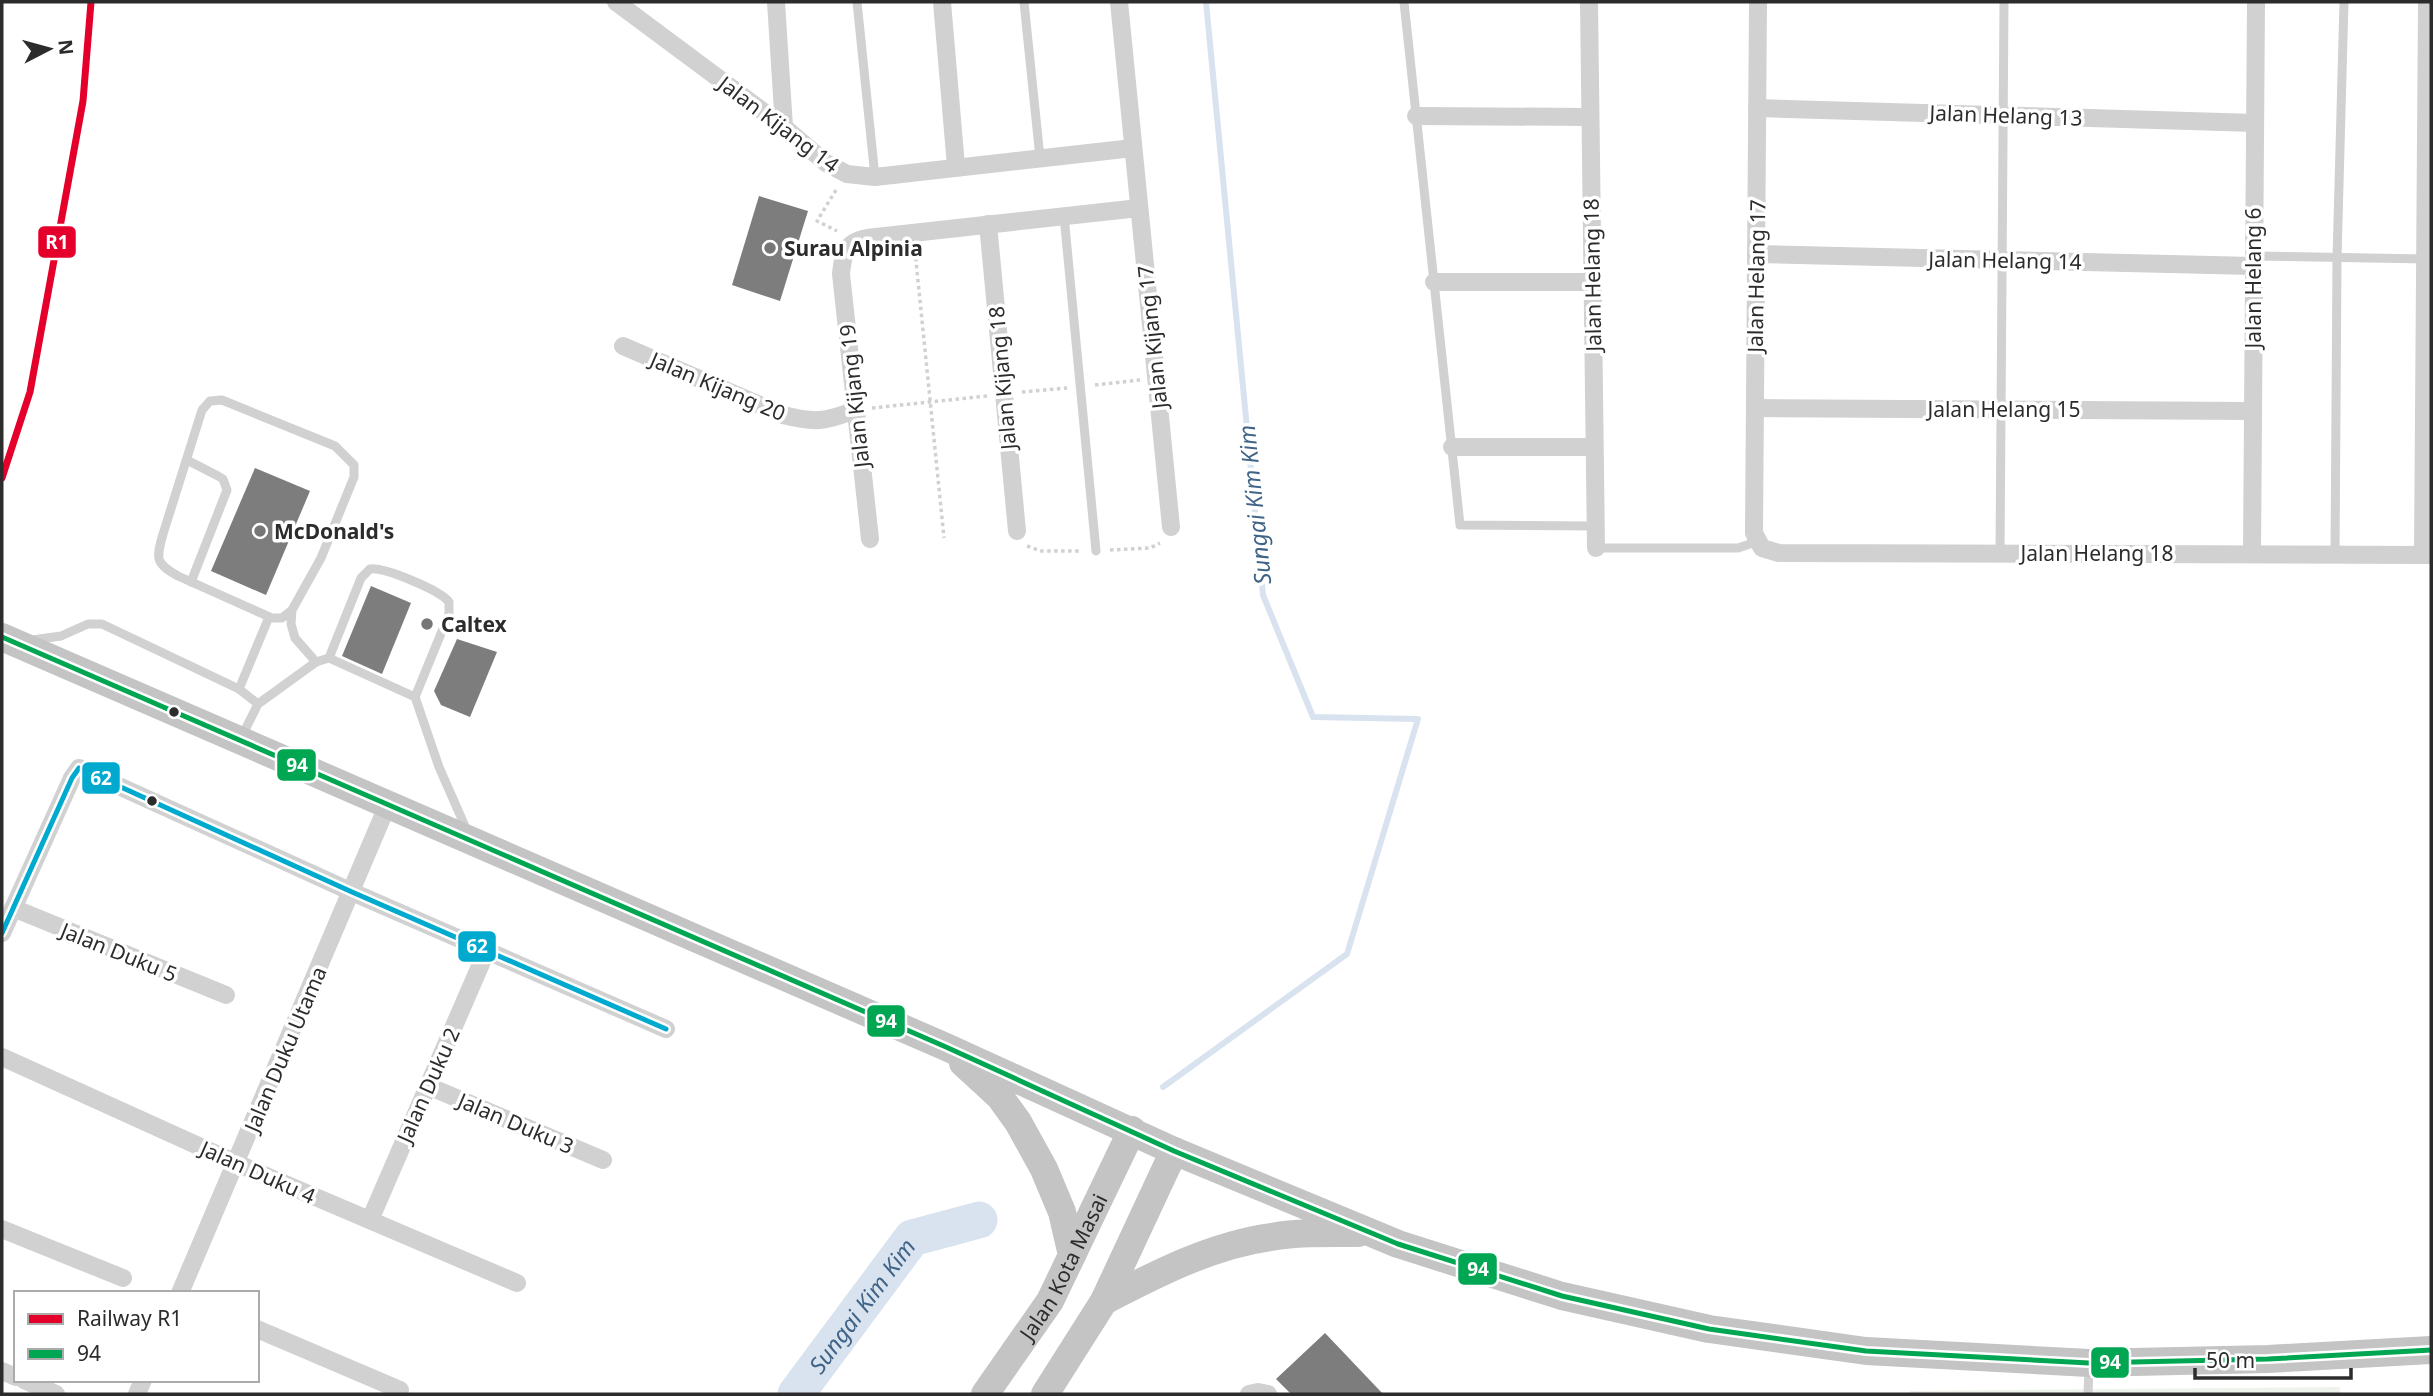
<svg xmlns="http://www.w3.org/2000/svg" width="2433" height="1396" viewBox="0 0 2433 1396" font-family="'Noto Sans',sans-serif">
<style>
.green{fill:#eef3eb}
.lines{fill:none;stroke-linecap:round;stroke-linejoin:round}
.stream{stroke:#d8e3ef;stroke-width:6}
.river{stroke:#d8e3ef;stroke-width:37}
.building{fill:#7d7d7d}
.path{stroke:#d1d1d1;stroke-width:3.5;stroke-dasharray:3.5 3.5;stroke-linecap:butt}
.lane{stroke:#d1d1d1;stroke-width:9}
.street{stroke:#d1d1d1;stroke-width:18}
.primary{stroke:#c4c4c4;stroke-width:28}
.bus-1-casing{stroke:#fff;stroke-width:10}
.bus-2-casing{stroke:#fff;stroke-width:10}
.bus-1{stroke:#00a651;stroke-width:5}
.bus-2{stroke:#00a9ce;stroke-width:5}
.rail-1-casing{stroke:#fff;stroke-width:12}
.rail-1{stroke:#e4002b;stroke-width:7}
.poi-dot{fill:#767676;stroke:#fff;stroke-width:2.5}
.bus-dot{fill:#2c2c2c;stroke:#fff;stroke-width:2.5}
.labels{text-anchor:middle;dominant-baseline:central;stroke-width:7;stroke-linejoin:round;paint-order:stroke}
.street-label{font-size:21px;fill:#2c2c2c;stroke:#fff}
.poi-label{font-size:21px;font-weight:bold;fill:#2c2c2c;stroke:#fff;text-anchor:start}
.water-label{font-size:23px;font-style:italic;fill:#406487;stroke:#fff}
.line-badge{stroke:#fff;stroke-width:2.5}
.badge-label{font-size:19px;text-anchor:middle;font-weight:bold;fill:#fff}
</style>
<rect width="100%" height="100%" fill="#fff"/>
<!-- green -->
<path class="green" d="M2340,1387v7h-430v-3z"/>
<g class="lines">
<!-- stream -->
<path class="stream" d="M1163,1087l184,-133 71,-235 -105,-2 -50,-122 -57,-593"/>
<!-- river -->
<path class="river" id="s1" d="M796,1394l116,-156 67,-18"/>
</g>
<!-- building -->
<g class="building">
<path d="M759,196l49,15 -28,90 -48,-16z"/>
<path d="M255,468l55,23 -44,104 -55,-24z"/>
<path d="M371,586l40,17 -29,71 -40,-18z"/>
<path d="M457,639l40,13 -27,65 -29,-12 -7,-14z"/>
<path d="M1325,1333l58,61h-92l-15,-15z"/>
</g>
<g class="lines">
<!-- path -->
<g class="path">
<path d="M836,190l-19,31 20,10"/>
<path d="M915,251l29,287"/>
<path d="M1095,385l45,-5"/>
<path d="M1022,392l45,-4"/>
<path d="M872,408l115,-12"/>
<path d="M1027,546l14,5h40"/>
<path d="M1110,550l40,-2 10,-5"/>
</g>
<!-- lane -->
<g class="lane">
<path d="M857,2l18,175"/>
<path d="M1024,2l16,156"/>
<path d="M1404,2l56,523 136,1"/>
<path d="M1064,216l32,335"/>
<path d="M2253,256l173,3"/>
<path d="M187,460l31,16 5,3 4,11 -36,92"/>
<path d="M1596,548h142l21,-7"/>
<path d="M2000,553l4,-551"/>
<path d="M2335,554l2,-296 7,-256"/>
<path d="M292,610l-10,8h-10l-94,-42c-23,-13 -22,-17 -15,-42l39,-124 8,-9 12,-1 113,46 19,19v12l-33,81 -29,52 -1,14 4,14 21,24"/>
<path d="M32,640l29,-4 27,-12h14l137,65 19,15"/>
<path d="M329,658l32,-80 9,-9c14,-2 70,21 79,33v12l-34,83"/>
<path d="M239,689l30,-72"/>
<path d="M241,738l17,-34 58,-42 13,-4 86,39 24,70 29,66"/>
<path d="M2088,1394l1,-26"/>
</g>
<!-- street -->
<g class="street">
<path d="M616,2l168,125 42,36 21,11 28,3 258,-29"/>
<path d="M776,2l8,125"/>
<path d="M942,2l14,164"/>
<path d="M1119,2l52,525"/>
<path d="M1589,2l7,546"/>
<path d="M1758,2l-4,531 8,15 17,5 652,2"/>
<path d="M1757,108l498,15"/>
<path d="M1416,116l174,1"/>
<path d="M988,224l29,307"/>
<path d="M1756,254l497,12"/>
<path d="M1434,282h158"/>
<path d="M623,346l160,69c32,8 42,7 72,-5"/>
<path d="M1755,408l498,3"/>
<path d="M1452,447h142"/>
<path d="M870,539l-29,-265c2,-20 4,-32 26,-36l272,-30"/>
<path d="M2252,553l4,-551"/>
<path d="M2423,555l4,-553"/>
<path d="M13,908l213,87"/>
<path d="M2,933l70,-155 7,-10 273,124 314,137"/>
<path d="M2,1057l234,106 281,120"/>
<path d="M428,1086l175,74"/>
<path d="M370,1220l117,-270"/>
<path d="M2,1229l121,49"/>
<path d="M180,1293l208,-489"/>
<path d="M257,1329l143,61"/>
<path d="M2,1371l14,6"/>
<path d="M24,1380l32,14"/>
<path d="M137,1394l6,-14"/>
<path d="M1249,1394l9,-2 10,2"/>
</g>
<!-- primary -->
<g class="primary">
<path d="M2,637l944,410 228,104 224,93 164,52 147,33 157,22 223,12 179,-4 163,-9"/>
<path d="M963,1063l37,34 18,25 26,47 18,43 10,43"/>
<path d="M1104,1301c52,-27 108,-56 167,-64 29,-5 58,-4 87,-4"/>
<path id="s2" d="M985,1394l65,-93 82,-171"/>
<path d="M1045,1394l59,-93 70,-150"/>
</g>
<!-- bus-1 casing -->
<g class="bus-1-casing">
<path id="bus-1" d="M2,637l944,410 228,104 224,93 164,52 147,33 157,22 223,12 179,-4 163,-9"/>
</g>
<!-- bus-2 casing -->
<g class="bus-2-casing">
<path id="bus-2" d="M2,933l70,-155 7,-10 273,124 314,137"/>
</g>
<!-- bus-1 -->
<use href="#bus-1" class="bus-1"/>
<!-- bus-2 -->
<use href="#bus-2" class="bus-2"/>
<!-- rail-1 casing -->
<g class="rail-1-casing">
<path id="rail-1" d="M2,478l28,-86 53,-291 8,-99"/>
</g>
<!-- rail-1 -->
<use href="#rail-1" class="rail-1"/>
</g>
<!-- markers -->
<g class="poi-dot">
<circle cx="770" cy="248" r="7"/>
<circle cx="260" cy="531" r="7"/>
<circle cx="427" cy="624" r="7"/>
</g>
<g class="bus-dot">
<circle cx="174" cy="712" r="6"/>
<circle cx="152" cy="801" r="6"/>
</g>
<g class="labels">
<!-- street labels -->
<g class="street-label">
<text transform="translate(2006 115) rotate(2)">Jalan Helang 13</text>
<text transform="translate(779 124) rotate(37)">Jalan Kijang 14</text>
<text transform="translate(2005 260) rotate(1)">Jalan Helang 14</text>
<text transform="translate(1592 275) rotate(-91)">Jalan Helang 18</text>
<text transform="translate(1756 276) rotate(-89)">Jalan Helang 17</text>
<text transform="translate(2253 278) rotate(-90)">Jalan Helang 6</text>
<text transform="translate(1152 337) rotate(-96)">Jalan Kijang 17</text>
<text transform="translate(1002 378) rotate(-95)">Jalan Kijang 18</text>
<text transform="translate(718 386) rotate(23)">Jalan Kijang 20</text>
<text transform="translate(854 396) rotate(-96)">Jalan Kijang 19</text>
<text x="2004" y="409">Jalan Helang 15</text>
<text x="2097" y="553">Jalan Helang 18</text>
<text transform="translate(119 952) rotate(22)">Jalan Duku 5</text>
<text transform="translate(285 1049) rotate(-67)">Jalan Duku Utama</text>
<text transform="translate(428 1085) rotate(-66)">Jalan Duku 2</text>
<text transform="translate(516 1123) rotate(23)">Jalan Duku 3</text>
<text transform="translate(258 1172) rotate(24)">Jalan Duku 4</text>
<text stroke="none"><textPath href="#s2" startOffset="150">Jalan Kota Masai</textPath></text>
</g>
<!-- poi labels -->
<g class="poi-label">
<text x="784" y="248">Surau Alpinia</text>
<text x="274" y="531">McDonald's</text>
<text x="441" y="624">Caltex</text>
</g>
<!-- water labels -->
<g class="water-label">
<text transform="translate(1254 505) rotate(-96)">Sungai Kim Kim</text>
<text stroke="none"><textPath href="#s1" startOffset="110">Sungai Kim Kim</textPath></text>
</g>
</g>
<g class="line-badge">
<rect x="37" y="225" width="40" height="34" rx="7" fill="#e4002b"/>
<rect x="276" y="748" width="41" height="34" rx="7" fill="#00a651"/>
<rect x="81" y="761" width="40" height="34" rx="7" fill="#00a9ce"/>
<rect x="457" y="930" width="40" height="33" rx="7" fill="#00a9ce"/>
<rect x="866" y="1004" width="40" height="34" rx="7" fill="#00a651"/>
<rect x="1457" y="1252" width="41" height="34" rx="7" fill="#00a651"/>
<rect x="2090" y="1346" width="40" height="33" rx="7" fill="#00a651"/>
</g>
<g class="badge-label">
<text x="57" y="249">R1</text>
<text x="297" y="772">94</text>
<text x="101" y="785">62</text>
<text x="477" y="953">62</text>
<text x="886" y="1028">94</text>
<text x="1478" y="1276">94</text>
<text x="2110" y="1369">94</text>
</g>
<!-- border -->
<rect width="2433" height="1396" fill="none" stroke="#2c2c2c" stroke-width="7"/>
<!-- legend -->
<rect x="14" y="1291" width="245" height="91" fill="#ffffff" stroke="#ababab" stroke-width="2"/>
<rect x="28" y="1314" width="35" height="10" fill="#e4002b" stroke="#ababab" stroke-width="2"/>
<text x="77" y="1326" font-size="21" fill="#2c2c2c">Railway R1</text>
<rect x="28" y="1349" width="35" height="10" fill="#00a651" stroke="#ababab" stroke-width="2"/>
<text x="77" y="1361" font-size="21" fill="#2c2c2c">94</text>
<!-- north arrow -->
<g transform="translate(49 49) rotate(84)" stroke="#ffffff" stroke-width="5" paint-order="stroke">
<path d="M0-5L12 26L0 18L-12 26Z" fill="#2c2c2c"/>
<text y="-10" font-size="19" font-weight="bold" text-anchor="middle" fill="#2c2c2c">N</text>
</g>
<!-- scale -->
<path d="M2195 1368v10h156v-10" fill="none" stroke="#2c2c2c" stroke-width="3.5"/>
<text x="2206" y="1368" font-size="21" fill="#2c2c2c" stroke="#ffffff" stroke-width="5" paint-order="stroke">50 m</text>
</svg>
